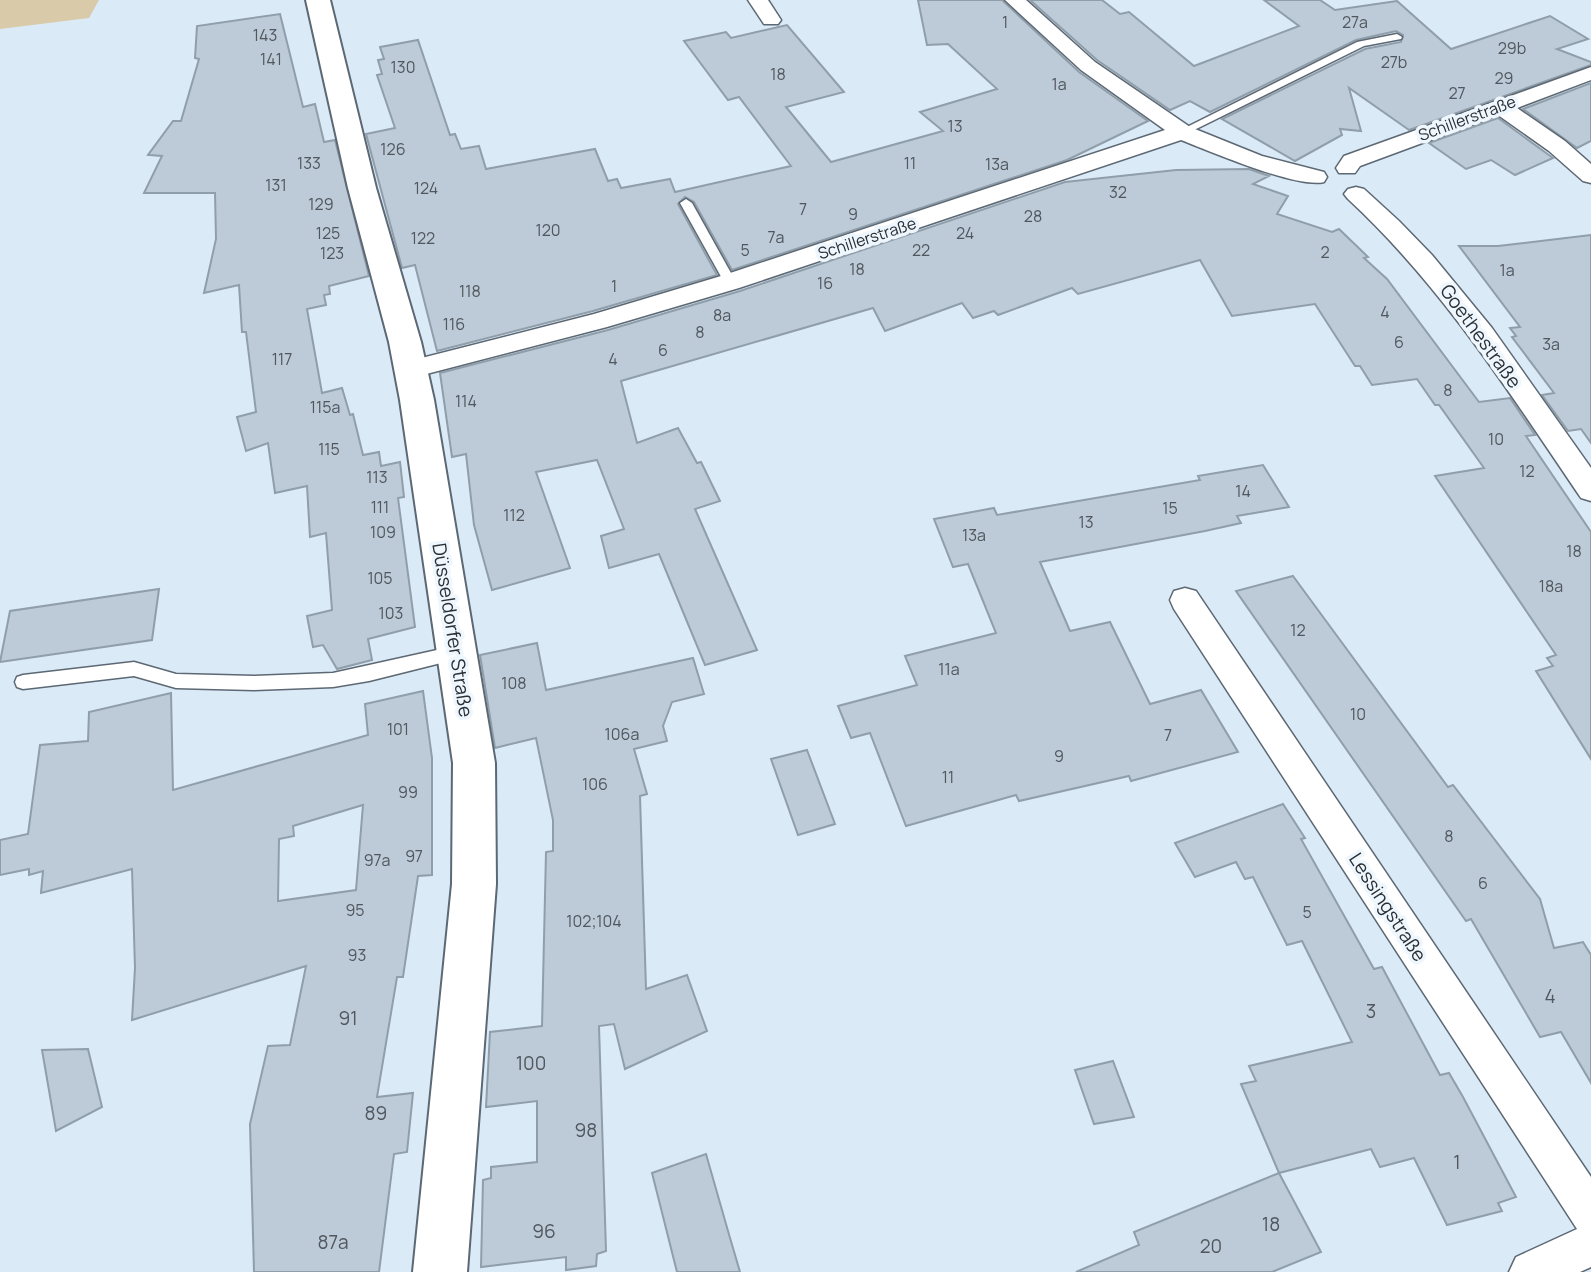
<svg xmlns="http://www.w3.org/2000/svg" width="1591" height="1272" viewBox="0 0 1591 1272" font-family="Manrope,sans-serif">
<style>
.green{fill:#d9cba9}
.building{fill:#bdcbd8;stroke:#909eaa;stroke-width:2;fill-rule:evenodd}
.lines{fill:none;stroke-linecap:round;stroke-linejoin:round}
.lane-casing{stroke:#5c6873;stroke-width:3}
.street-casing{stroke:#5c6873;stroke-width:3}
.secondary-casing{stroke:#5c6873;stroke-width:4}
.lane{fill:#fff;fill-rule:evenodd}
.street{fill:#fff;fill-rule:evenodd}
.secondary{fill:#fff;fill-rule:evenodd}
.labels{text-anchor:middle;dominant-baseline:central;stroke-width:7;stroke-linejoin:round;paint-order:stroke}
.number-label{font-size:16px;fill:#50575e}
.far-street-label{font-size:16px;fill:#2b3035;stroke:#eef6fe}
.street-label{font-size:19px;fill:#2b3035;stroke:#eef6fe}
.near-number-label{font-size:19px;fill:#50575e}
</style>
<rect width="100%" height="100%" fill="#dbeaf7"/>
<!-- green -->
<path class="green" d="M0,0h99l-10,18 -89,11z"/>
<!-- building -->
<g class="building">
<path d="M918,0h84l77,72 69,49 -81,39 -335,110 -38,-68 -9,-5 -7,7 39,71 -124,36 -156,40 -22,-86 -13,3 -36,-134 29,-6 -18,-53 5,-1 -4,-14 6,-1 -4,-12 38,-7 32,95 5,-1 6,15 18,-3 7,23 109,-20 13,32 9,-2 4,9 49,-9 5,13 116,-26 -52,-69 -11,3 -44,-59 42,-9 5,6 56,-13 57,67 -58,15 45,55 112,-31 -23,-19 77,-23 -49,-45 -21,1z"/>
<path d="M1030,0h72l18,14 9,-2 65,54 105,-40 -35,-26h56l15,10 62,-9 54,48 99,-33 38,23 -31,10 34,13v3l-182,65 -60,-42 12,43 -21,-2 2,6 -47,26 -73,-42 143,-70 36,-7 2,-7 -7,-4 -40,9 -146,72 -20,-11 -20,9 -73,-50z"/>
<path d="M280,14l23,93 12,-3 9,38 11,-2 34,136 -40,10 1,8 -6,1 2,10 -19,4 15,84 20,-5 8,27 3,-1 10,41 16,-3 2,14 19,-4 4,35 -6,1 17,129 -47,12 4,21 -35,9 -14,-24 -10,2 -6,-31 25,-6 -6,-77 -16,4 -3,-51 -32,7 -7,-50 -22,8 -9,-34 19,-5 -10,-80h-4l-3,-47 -35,8 12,-54 -1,-46h-71l18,-37 -14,-1 25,-34h8l18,-62 -4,-1 2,-32z"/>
<path d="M1591,83v58l-14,7 -54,-39z"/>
<path d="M1498,118l55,40 -38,17 -24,-15 -25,9 -37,-26z"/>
<path d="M1249,169l20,7 -16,8 35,12 -11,18 55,18 7,-3 29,28 -4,1 23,21 92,123 31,-4 25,37 -9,1 65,96v227l-55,-88 17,-5 -6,-8 9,-3 -121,-179 49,-8 -45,-63h-4l-18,-26 -45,6 -12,-19h-5l-40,-62 -83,12 -32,-56 -122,34 -6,-6 -74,27 -4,-4 -21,7 -11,-15 -77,28 -12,-23 -252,73 16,62 41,-15 19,35 4,-1 19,39 -25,8 62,141 -52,15 -46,-111 -50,14 -8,-32 23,-7 -27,-69 -61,12 34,96 -78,22 -18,-65 -8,-71 -14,3 -12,-84 168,-43 132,-39 325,-109 111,-12z"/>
<path d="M1591,235v208l-10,-14 -13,2 -26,-36 12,-2 -42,-56 4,-1 -6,-8 10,-1 -61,-81h39z"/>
<path d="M1263,465l26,42 -52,9 4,7 -36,8 -165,31 30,69 40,-9 40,82 51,-14 37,62 -107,29 -2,-5 -110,25 -3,-6 -110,31 -36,-93 -19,5 -13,-32 79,-21 -12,-29 91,-23 -28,-69 -15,3 -19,-48 60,-11 3,7 203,-35 -2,-4z"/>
<path d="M1293,576l155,211 5,-2 87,114 14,49 29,-6 8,13v128l-30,-51 -21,5 -69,-118 -5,2 -230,-330z"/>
<path d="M159,589l-7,51 -152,22 10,-51z"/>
<path d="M537,643l9,47 147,-32 11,36 -32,8 -9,24 4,15 -33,8 13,45 -7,2 6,193 41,-14 20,56 -82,38 -11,-45 -15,2 7,225 -9,3 -1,12 -30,4v-13l-85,10 2,-87 8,-2v-11l46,-5v-61l-51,6 4,-75 52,-6 4,-174 7,-1v-31l-17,-82 -41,10 -15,-93z"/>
<path d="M423,691l9,67v117l-14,1 -15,101h-6l-20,120 36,-4 -6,59 -13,2 -15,118h-125l-4,-148 18,-78 22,-1 16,-79 -174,54 3,-52 -3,-99 -91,24 2,-22 -14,4v-6l-29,6v-35l28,-6 12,-89 48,-4 1,-29 82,-19 2,97 195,-55 -3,-31zM363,805l-7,85 -78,11 1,-62 15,-3 -1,-10z"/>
<path d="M807,750l28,74 -37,11 -27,-76z"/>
<path d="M1283,804l22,34 -4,1 73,130 8,-2 58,108 9,-2 14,24 53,100 -18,6 4,8 -55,14 -33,-67 -34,9 -9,-18 -92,24 -38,-89 15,-3 -7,-15 103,-24 -50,-101 -15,4 -34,-68 -8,2 -9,-17 -41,15 -20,-34z"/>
<path d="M88,1049l14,58 -46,24 -14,-81z"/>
<path d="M1113,1061l21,56 -40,7 -19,-54z"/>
<path d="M706,1154l22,77 12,41h-63l-25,-99z"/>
<path d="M1279,1173l42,79 -49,20h-196l63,-27 -5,-13z"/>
</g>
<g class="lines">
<!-- lane casing -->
<g class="lane-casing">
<g id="lane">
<path d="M1397,34l5,3 -1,2 -37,7 -178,88 -9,-2 180,-90z"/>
<path d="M686,199l6,4 44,79 -2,3h-8l-2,-3 -44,-79z"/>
<path d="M455,646l6,2 2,5 -2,5 -92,23 -36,6 -79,3 -78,-2 -42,-12 -111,13 -6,-2 -2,-5 2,-5 6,-2 111,-13 42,12 78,2 79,-3z"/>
</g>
</g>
<!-- street casing -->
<g class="street-casing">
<g id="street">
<path d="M748,0h20l13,20 -3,4h-14z"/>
<path d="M1005,0h21l69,62 95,65 72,29 62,16 3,5 -3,5c-27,7 -114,-31 -143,-42l-442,148 -132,39 -196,51 -9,-3 -4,-6 4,-6 192,-49 127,-38 444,-146 -84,-60z"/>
<path d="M1591,67v13l-74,28 48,33 26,23v19l-8,-2 -34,-30 -51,-36 -138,51 -5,7h-16l-3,-5 8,-12z"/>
<path d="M1356,187l8,2 35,32 33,34 60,73 99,140v33l-10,-3c-72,-106 -139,-212 -233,-299l-4,-5 4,-5z"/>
<path d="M1185,588l11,3 395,586v90l-11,5h-71l7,-15 61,-28 -403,-620 -4,-9 4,-9z"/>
</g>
</g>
<!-- secondary casing -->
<g class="secondary-casing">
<path id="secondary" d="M306,0h24l46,188 45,154 13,58 61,363 1,121 -29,388h-54l39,-388 1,-121 -53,-363 -11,-58 -41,-154z"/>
</g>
<!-- lane -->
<use href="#lane" class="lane"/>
<!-- street -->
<use href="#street" class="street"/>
<!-- secondary -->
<use href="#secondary" class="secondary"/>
</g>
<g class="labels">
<!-- number labels -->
<g class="number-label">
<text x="1005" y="22">1</text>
<text x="1355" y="22">27a</text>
<text x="265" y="35">143</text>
<text x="1512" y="48">29b</text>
<text x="271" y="59">141</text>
<text x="1394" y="62">27b</text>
<text x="403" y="67">130</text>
<text x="778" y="74">18</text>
<text x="1504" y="78">29</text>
<text x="1059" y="84">1a</text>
<text x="1457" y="93">27</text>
<text x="955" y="126">13</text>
<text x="393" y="149">126</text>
<text x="309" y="163">133</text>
<text x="910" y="163">11</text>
<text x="997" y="164">13a</text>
<text x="276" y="185">131</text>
<text x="426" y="188">124</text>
<text x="1118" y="192">32</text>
<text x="321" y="204">129</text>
<text x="803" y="209">7</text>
<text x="853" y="214">9</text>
<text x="1033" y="216">28</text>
<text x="548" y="230">120</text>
<text x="328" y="233">125</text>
<text x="965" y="233">24</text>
<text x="776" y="237">7a</text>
<text x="423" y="238">122</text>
<text x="745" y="250">5</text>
<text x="921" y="250">22</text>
<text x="1325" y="252">2</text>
<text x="332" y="253">123</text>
<text x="857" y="269">18</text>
<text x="1507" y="270">1a</text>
<text x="825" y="283">16</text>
<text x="614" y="286">1</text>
<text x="470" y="291">118</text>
<text x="1385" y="312">4</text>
<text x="722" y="315">8a</text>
<text x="454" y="324">116</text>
<text x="700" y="332">8</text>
<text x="1399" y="342">6</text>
<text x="1551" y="344">3a</text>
<text x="663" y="350">6</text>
<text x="282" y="359">117</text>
<text x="613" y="359">4</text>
<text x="1448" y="390">8</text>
<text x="466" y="401">114</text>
<text x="325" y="407">115a</text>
<text x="1496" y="439">10</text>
<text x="329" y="449">115</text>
<text x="1527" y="471">12</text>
<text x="377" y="477">113</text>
<text x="1243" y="491">14</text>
<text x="380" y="507">111</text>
<text x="1170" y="508">15</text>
<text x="514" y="515">112</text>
<text x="1086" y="522">13</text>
<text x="383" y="532">109</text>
<text x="974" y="535">13a</text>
<text x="1574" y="551">18</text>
<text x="380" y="578">105</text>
<text x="1551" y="586">18a</text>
<text x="391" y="613">103</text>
<text x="1298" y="630">12</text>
<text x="949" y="669">11a</text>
<text x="514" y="683">108</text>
<text x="1358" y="714">10</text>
<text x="398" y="729">101</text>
<text x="622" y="734">106a</text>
<text x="1168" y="735">7</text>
<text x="1059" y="756">9</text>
<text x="948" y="777">11</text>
<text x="595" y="784">106</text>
<text x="408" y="792">99</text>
<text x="1449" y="836">8</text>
<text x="414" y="856">97</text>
<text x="377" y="860">97a</text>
<text x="1483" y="883">6</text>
<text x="355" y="910">95</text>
<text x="1307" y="912">5</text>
<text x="594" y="921">102;104</text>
<text x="357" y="955">93</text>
</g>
<!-- far-street labels -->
<g class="far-street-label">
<text transform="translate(1467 118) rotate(-20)">Schillerstraße</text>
<text transform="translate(867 238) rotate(-18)">Schillerstraße</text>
</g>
<!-- street labels -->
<g class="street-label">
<text transform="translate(1481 336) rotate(54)">Goethestraße</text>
<text transform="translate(453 630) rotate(81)">Düsseldorfer Straße</text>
<text transform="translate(1388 907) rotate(57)">Lessingstraße</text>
</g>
<!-- near-number labels -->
<g class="near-number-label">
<text x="1550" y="996">4</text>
<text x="1371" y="1011">3</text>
<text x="348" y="1018">91</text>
<text x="531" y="1063">100</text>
<text x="376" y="1113">89</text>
<text x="586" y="1130">98</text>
<text x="1457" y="1162">1</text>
<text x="1271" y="1224">18</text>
<text x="544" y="1231">96</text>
<text x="333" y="1242">87a</text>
<text x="1211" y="1246">20</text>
</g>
</g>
</svg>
